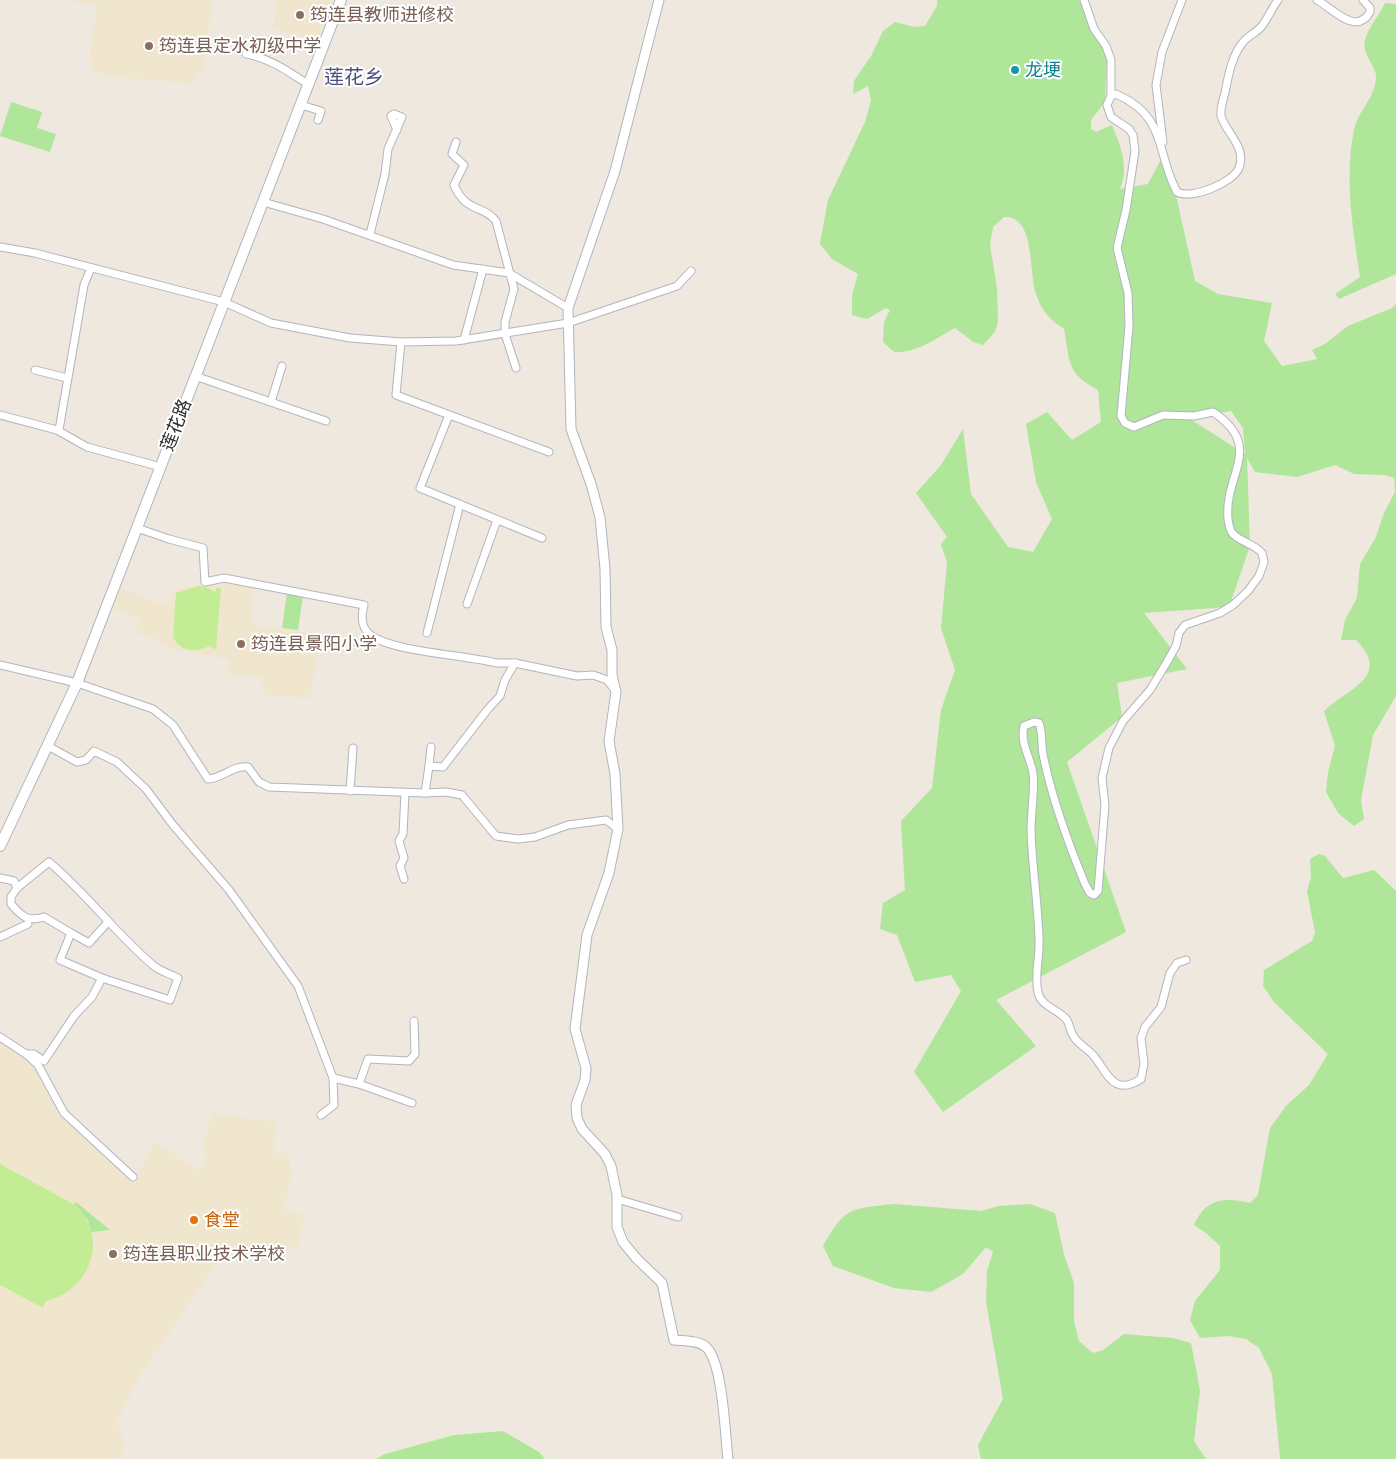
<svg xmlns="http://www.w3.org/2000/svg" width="1396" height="1459" viewBox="0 0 1396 1459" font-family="Cabin,'Noto Sans SC',sans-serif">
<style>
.education{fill:#f0e6cd}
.green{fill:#afe699;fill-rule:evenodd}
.pitch{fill:#c3ed95}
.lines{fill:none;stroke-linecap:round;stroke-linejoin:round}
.minor-casing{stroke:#b2b4c0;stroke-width:9}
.tertiary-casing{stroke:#b2b4c0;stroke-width:11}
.secondary-casing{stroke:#b2b4c0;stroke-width:12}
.minor{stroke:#fff;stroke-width:7}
.tertiary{stroke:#fff;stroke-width:9}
.secondary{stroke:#fff;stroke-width:10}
.education-dot{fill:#8d6e63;stroke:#fff;stroke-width:2}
.culture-dot{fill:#0f9aa8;stroke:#fff;stroke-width:2}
.food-dot{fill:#e8710a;stroke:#fff;stroke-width:2}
.labels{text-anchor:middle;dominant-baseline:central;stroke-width:4;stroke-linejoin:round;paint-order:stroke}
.education-label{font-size:18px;fill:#785e54;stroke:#fff;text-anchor:start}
.culture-label{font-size:18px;fill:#0d838f;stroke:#fff;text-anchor:start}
.street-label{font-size:18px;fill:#2c2c2c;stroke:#fff}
.food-label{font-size:18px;fill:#c56008;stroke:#fff;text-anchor:start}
.quarter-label{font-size:20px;fill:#4b517f;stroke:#fff}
</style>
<rect width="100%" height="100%" fill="#eee8de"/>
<!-- education -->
<g class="education">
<path d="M66,0h147l-10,68 -13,15 -80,-6 -19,-8 -2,-12 8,-51z"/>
<path d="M277,0h54l-14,39 -44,-10z"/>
<path d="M230,581l24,5 -3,36 12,5 46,6v3l11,3 -10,60 -44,-4 -2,-8 -3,-3v-7l-32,-2 1,-13 -3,-3 -56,-10 -14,-9 -22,-8 5,-13 -29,-12 8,-20 47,19 7,-17z"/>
<path d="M0,1040l24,16 13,12 20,46 78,65 19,-37 43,28 11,-12 -6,-9 10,-35 64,8 -3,31h16l2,20 -7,37 20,5 -6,32 -62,-2 -17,15 -79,115 -23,46 8,24 -7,14h-118z"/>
</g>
<!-- green -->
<g class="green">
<path d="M937,0h145l25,55 -2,47 -14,18v9l5,3 16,-7c9,22 17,42 8,64l28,-5 18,-34 29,131 23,13 54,9 -8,38 18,25 35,-7 -5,-9 13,-6 23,-18 44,-18 4,-4v392l-23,39 -12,65 3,19 -10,7 -16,-13 -12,-21 2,-20 7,-26 -11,-35c22,-22 69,-34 32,-71h-15l4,-20 12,-22 3,-34 16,-27 8,-24 11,-21 -1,-14 -9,-3 -31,-1 -19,-9 -38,12 -42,-5 -8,-14 3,88 -21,61 -85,6 43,56 -70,14 5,34 -55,45 59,170 -130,68 40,46 -93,66 -29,-40 47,-81 -10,-16 -36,7 -18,-47 -17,-6 3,-26 22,-13 -4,-69 31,-33 9,-78 14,-40 -14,-42 6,-65 -6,-19 6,-7 -31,-44 25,-28 22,-36 8,65 37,53 25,5 19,-33 -16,-37 -10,-58 21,-12 25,28 29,-18 -3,-32c-32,-17 -28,-28 -34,-61 -14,-9 -23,-19 -28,-35 -8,-23 0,-78 -32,-77l-11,10 -3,18 7,43 1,33 -3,11 -12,13 -10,-3 -18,-14c-21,11 -37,25 -61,24l-11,-10 1,-20 6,-12 -4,-2 -19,11 -15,-4v-20l6,-21 -26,-15 -12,-15 8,-44 37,-78 6,-21 -3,-15 -15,8 1,-13 17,-25 12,-25 12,-9 19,5 11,-1 12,-20zM1231,411l12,17 2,26 -55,-35z"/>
<path d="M1385,3l11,1v270l-57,25 -4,-5 25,-17c-7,-47 -16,-100 -6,-147 4,-19 21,-32 22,-52 1,-9 -9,-19 -11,-28 -4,-15 14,-33 20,-47z"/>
<path d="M11,102l31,10 -5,16 19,6 -6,18 -50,-16z"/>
<path d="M287,593l16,2 -5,35 -16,-2z"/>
<path d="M1319,854l6,2 18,22 31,-8 22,21v568h-116l-8,-85 -13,-26 -13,-9 -18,-3 -28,2 -10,-18 5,-19 25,-31v-24l-14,-13 -12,-8c12,-27 30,-28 56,-22l8,-8 12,-67 16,-22 23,-21 19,-31 -54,-52 -11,-16 1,-16 48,-29 3,-9 -8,-41 4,-14 -1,-18z"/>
<path d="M76,1202l34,28 -19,2 -3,-12 -14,-16z"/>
<path d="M894,1204l87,7 18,-5 31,-2 25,9 9,42 10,28v38l5,20 14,12 10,-3 21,-16 49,4 18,5 9,47 -6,51 12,18h-225l-3,-14 25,-46 -17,-97 1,-31 6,-19 -7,-5 -23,27 -32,18 -37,-4 -61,-22 -10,-20c23,-40 27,-37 71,-42z"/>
<path d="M503,1431l36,21 6,7h-169l9,-5 69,-19z"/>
</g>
<!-- pitch -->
<g class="pitch">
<path d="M198,586l11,2 6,4 1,-4h5l-5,61 -5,-1v-3c-14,8 -30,8 -38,-8l3,-44z"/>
<path d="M0,1164l77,42c32,33 13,85 -31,95l-3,7 -43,-23z"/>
</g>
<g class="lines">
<!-- minor casing -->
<g class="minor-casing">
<g id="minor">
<path d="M1084,0l10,29 12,17 5,14v36"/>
<path d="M1317,0c14,7 39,37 53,12v-4l-7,-8"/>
<path d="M246,54c24,4 43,18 63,31"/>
<path d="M301,105l20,6 -3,9"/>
<path d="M456,142l-4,12 12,11 -10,20c12,28 30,20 42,36l18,68 -9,33v12l11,34"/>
<path d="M1163,142l-7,-57 6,-33 20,-52"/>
<path d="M263,202l60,17 130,46 56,8 59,35"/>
<path d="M370,234l15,-60 3,-25 14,-32 -8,-3 -3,2 6,14"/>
<path d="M0,247l35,6 189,49 47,21 79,15 51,4 55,-1 112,-18 109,-37 14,-15"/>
<path d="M464,340l19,-71"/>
<path d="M401,342l-5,53 153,57"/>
<path d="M35,370l32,8"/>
<path d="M195,376l131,45"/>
<path d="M271,402l11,-36"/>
<path d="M0,415l57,15 30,17 74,20"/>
<path d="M449,415l-29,73 122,50"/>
<path d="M59,430l25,-145 7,-17"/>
<path d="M137,528l32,11 34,9 2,34 19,-4 140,27c-3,11 -4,23 8,31 23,16 94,19 125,27h18l62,13 16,-1 14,5 8,10"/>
<path d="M467,604l30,-84"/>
<path d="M427,633l33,-129"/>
<path d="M0,665l77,18 76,26 20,16 35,54c15,-1 25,-14 40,-12l11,15 10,5 156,6 21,-1 16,3 34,41 22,3 17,-2 33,-12 38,-5 12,9"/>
<path d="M48,746l29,16 9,-2 8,-9 23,11 29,27 27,36 56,65 69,96 35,92 1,27 -13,10"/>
<path d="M429,766l2,-19"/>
<path d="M350,791l3,-43"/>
<path d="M425,793l4,-27 14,1 45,-58 12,-13 5,-16 10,-17"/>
<path d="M0,878l14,3 3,7 32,-26c38,32 67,72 105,104 6,5 16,8 24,12l-8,22 -68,-22 -42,-18 11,-27 18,10 19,-21"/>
<path d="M404,879l-4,-13 4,-8 -5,-17 4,-7 2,-41"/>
<path d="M17,888l-6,9v7c11,13 17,18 33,13l27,16"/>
<path d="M0,937l28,-13"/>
<path d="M1186,960l-9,3 -7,10 -9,34 -16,20 -4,11 3,26 -3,15c-28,18 -33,-6 -48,-24 -5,-6 -15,-11 -19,-18 -4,-5 -4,-12 -7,-17 -9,-11 -27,-14 -29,-28 -4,-17 2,-35 1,-53 -1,-36 -7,-72 -8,-109 0,-17 4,-43 2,-57 -3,-17 -13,-29 -9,-47l10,-4 5,1c4,10 2,21 4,31 8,41 26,91 42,130l5,9 4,2 4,-4 7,-86 -3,-27 7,-30 14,-27 27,-31 17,-28 9,-16 3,-13 6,-8 35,-12 13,-8 15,-14 11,-15 5,-14 -2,-9c-8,-9 -21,-11 -29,-19 -4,-4 -4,-10 -5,-15 -4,-46 37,-72 -15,-107l-19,4 -31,-1 -29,12 -9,-4 -4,-7 8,-90 -1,-33 -11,-45 9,-38 9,-59 -2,-16 -4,-6 -18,-12 -4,-12 4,-9 5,-2c52,23 39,57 61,98 14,8 56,-9 62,-24 8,-21 -13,-35 -18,-52 -1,-7 2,-16 4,-23 3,-16 7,-40 20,-53 5,-5 12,-8 17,-14 6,-8 10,-18 16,-26"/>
<path d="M0,1037l26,17h8l10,7 30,-45 18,-19 10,-19"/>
<path d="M26,1054l12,11 26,48 69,64"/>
<path d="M333,1078l26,6 9,-25 41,2 6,-7 -1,-33"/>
<path d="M359,1084l53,19"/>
<path d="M617,1199l61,18"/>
</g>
</g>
<!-- tertiary casing -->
<g class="tertiary-casing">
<path id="tertiary" d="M659,0l-44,171 -47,137 3,121 20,55 9,33 5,52 1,58 6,23v25l4,17 -7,49 6,33 3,55 -9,44 -22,62 -12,94 11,39 -1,12 -9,25 1,13 5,11 23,25 6,12 6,29v32l6,15 13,16 26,25 12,57c10,1 26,0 33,8 16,17 18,86 21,111"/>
</g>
<!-- secondary casing -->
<g class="secondary-casing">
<path id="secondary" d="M0,846l77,-163 264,-683"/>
</g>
<!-- minor -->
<use href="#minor" class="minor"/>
<!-- tertiary -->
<use href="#tertiary" class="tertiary"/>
<!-- secondary -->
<use href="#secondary" class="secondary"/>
</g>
<!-- markers -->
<g class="education-dot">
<circle cx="300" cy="15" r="5"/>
<circle cx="149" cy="46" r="5"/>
<circle cx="241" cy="644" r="5"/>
<circle cx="113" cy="1254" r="5"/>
</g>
<circle class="culture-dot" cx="1015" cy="70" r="5"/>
<circle class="food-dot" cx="194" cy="1220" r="5"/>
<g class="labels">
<!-- education labels -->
<g class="education-label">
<text x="310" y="15">筠连县教师进修校</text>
<text x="159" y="46">筠连县定水初级中学</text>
<text x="251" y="644">筠连县景阳小学</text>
<text x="123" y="1254">筠连县职业技术学校</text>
</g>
<!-- culture labels -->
<g class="culture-label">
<text x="1025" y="70">龙埂</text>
</g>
<!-- street labels -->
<g class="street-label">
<text transform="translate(176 425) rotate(-69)">莲花路</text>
</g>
<!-- food labels -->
<g class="food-label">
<text x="204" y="1220">食堂</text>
</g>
<!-- quarter labels -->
<g class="quarter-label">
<text x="354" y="77">莲花乡</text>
</g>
</g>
</svg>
